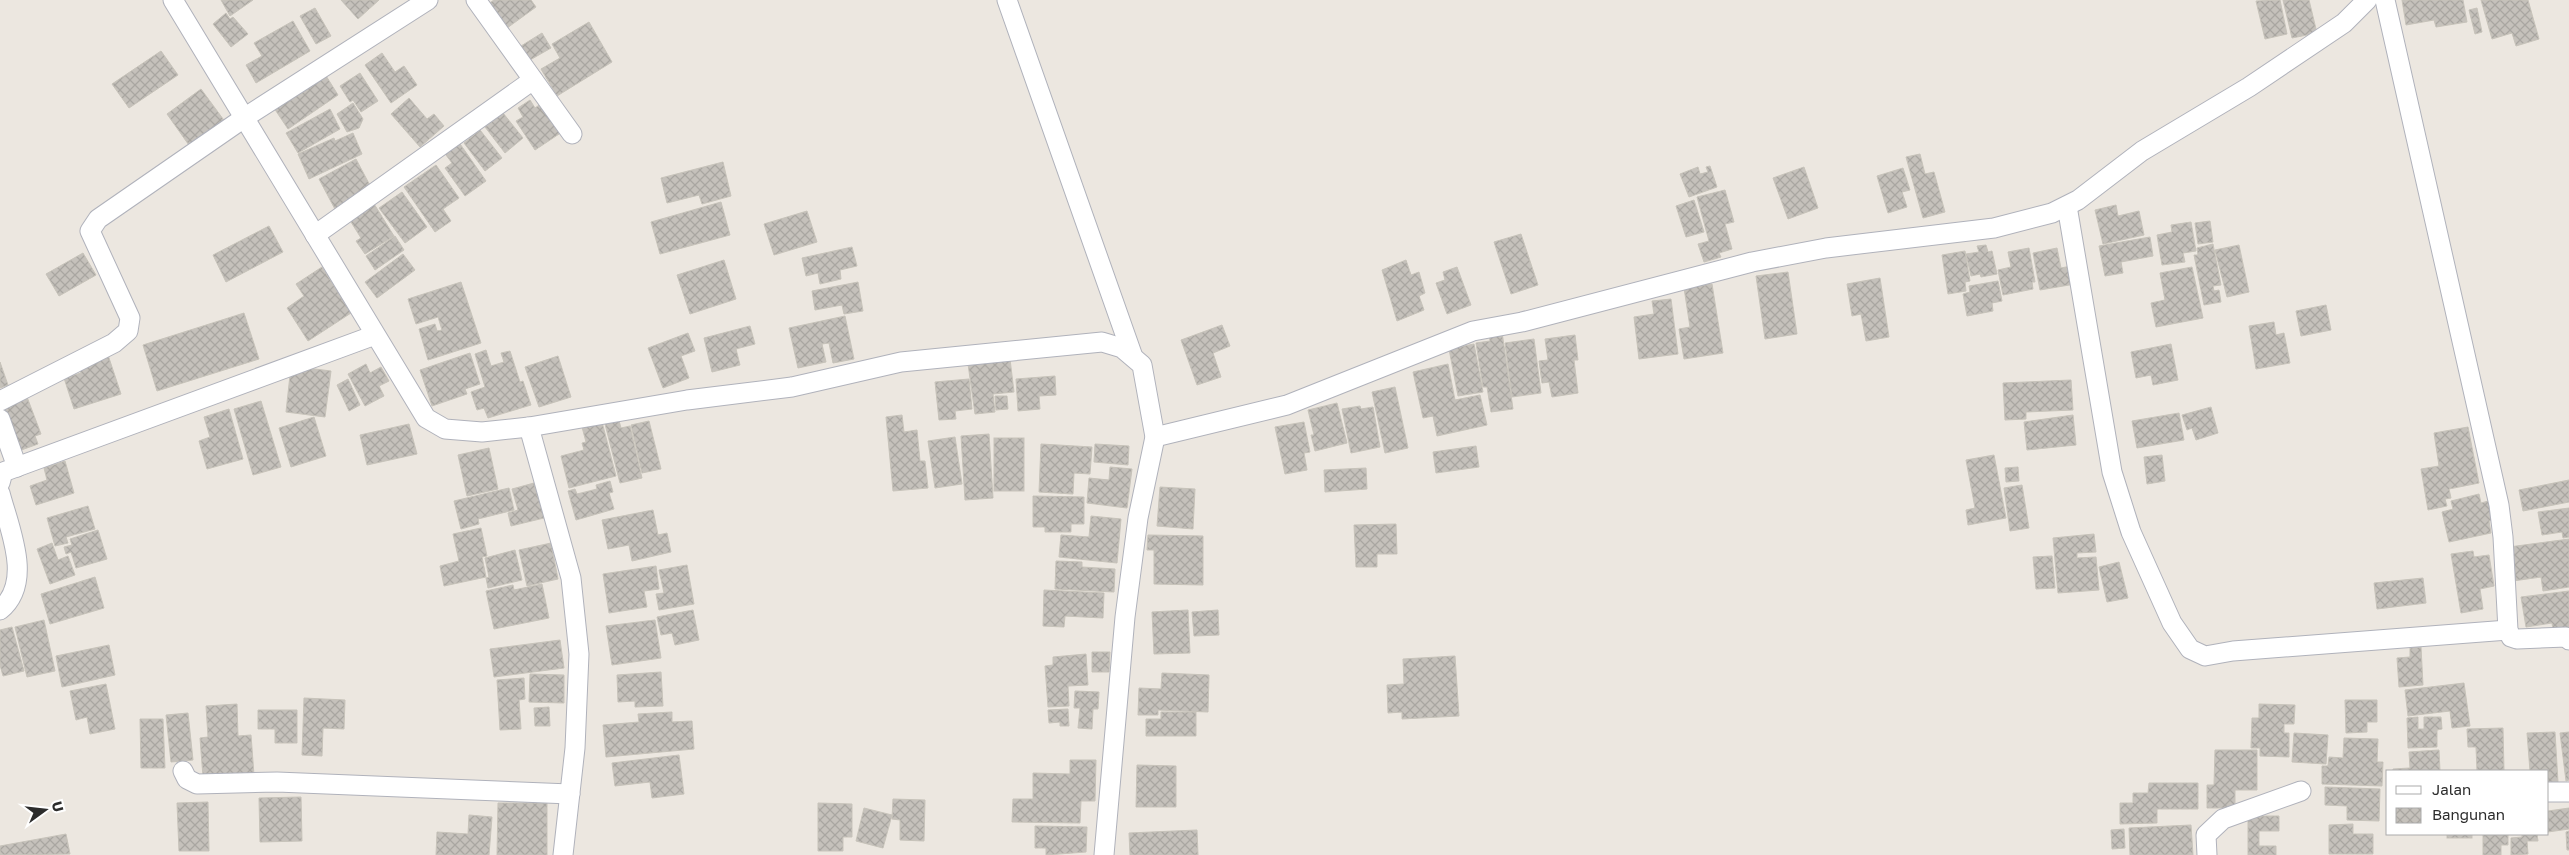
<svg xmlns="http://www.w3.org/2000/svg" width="2569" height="855" viewBox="0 0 2569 855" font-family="'Golos Text',sans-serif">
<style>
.building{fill:url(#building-cross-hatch);stroke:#c7c3ba}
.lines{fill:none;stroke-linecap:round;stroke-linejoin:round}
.street-casing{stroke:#b0b2bb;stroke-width:21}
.street{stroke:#fff;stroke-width:19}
</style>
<defs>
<pattern id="building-cross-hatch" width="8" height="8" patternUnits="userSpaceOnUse" patternTransform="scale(1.25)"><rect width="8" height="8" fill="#c5c1bb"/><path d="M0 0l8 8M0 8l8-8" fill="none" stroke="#a9a6a1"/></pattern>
</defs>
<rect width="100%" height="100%" fill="#ece7e0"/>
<!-- building -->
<g class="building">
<path d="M221,0h32l-23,16z"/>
<path d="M341,0h38l-21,19z"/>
<path d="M494,0h37l5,7 -33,24 -18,-25z"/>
<path d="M2280,0l7,34 -22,5 -9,-38z"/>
<path d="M2283,0h26l8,33 -25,5z"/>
<path d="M2402,0h61l4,22 -31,5 -2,-7 -28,5z"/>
<path d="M2481,0h47l11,39 -23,7 -4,-13 -20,6z"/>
<path d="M315,8l16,28 -15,8 -16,-28z"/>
<path d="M2477,8l5,24 -7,2 -6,-24z"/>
<path d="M226,13l4,6 3,-2 15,17 -17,13 -18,-23z"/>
<path d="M293,21l17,30 -54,32 -10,-18 16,-9 -8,-13z"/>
<path d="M589,22l23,40 -55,34 -16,-27 19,-11 -8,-14z"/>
<path d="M542,33l9,15 -21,12 -9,-14z"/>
<path d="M161,51l17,24 -49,33 -17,-24z"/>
<path d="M382,53l13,19 9,-6 13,19 -26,18 -26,-38z"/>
<path d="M323,71l15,24 -50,34 -16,-24z"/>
<path d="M360,73l18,28 -17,11 -8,-12 -3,2 -10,-16z"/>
<path d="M201,89l25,34 -35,25 -24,-34z"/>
<path d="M409,98l18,21 7,-5 10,12 -24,21 -29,-33z"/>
<path d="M530,100l5,8 7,-5 20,29 -27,18 -19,-29 7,-4 -5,-9z"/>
<path d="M353,103l10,16 -4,9 -12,4 -10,-18z"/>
<path d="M330,109l10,20 -42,24 -12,-20z"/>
<path d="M503,113l20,25 -18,15 -20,-26z"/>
<path d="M480,130l22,28 -17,13 -21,-28z"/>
<path d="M353,133l9,21 -53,25 -11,-25 36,-16 1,3z"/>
<path d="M458,141l28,40 -21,15 -20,-28 7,-5 -9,-12z"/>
<path d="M1920,154l5,20 9,-2 11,40 -22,6 -17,-61z"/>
<path d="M356,159l18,34 -37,20 -18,-34z"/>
<path d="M723,162l8,34 -29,8 -3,-9 -32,8 -6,-25z"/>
<path d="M436,165l23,33 -16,11 8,12 -16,11 -31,-45z"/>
<path d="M1710,166l7,21 -28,10 -9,-23 18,-7 2,7 8,-2 -2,-5z"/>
<path d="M1804,167l14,41 -30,11 -15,-41z"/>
<path d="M1903,168l7,22 -8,2 5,15 -19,6 -11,-37z"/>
<path d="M1725,190l9,32 -9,2 7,25 -13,4 2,4 -17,5 -6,-18 11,-3 -12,-44z"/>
<path d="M402,192l25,35 -22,16 -26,-35z"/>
<path d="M371,199l23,37 -29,18 -9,-13 5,-3 -15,-24z"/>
<path d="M1694,200l10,32 -18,5 -10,-31z"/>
<path d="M721,202l9,33 -70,19 -9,-32z"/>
<path d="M2116,205l2,11 21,-5 5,24 -41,9 -8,-34z"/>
<path d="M807,211l10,31 -43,13 -10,-31z"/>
<path d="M2210,221l3,21 -15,2 -3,-21z"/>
<path d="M2191,222l5,29 -13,2 2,9 -23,3 -5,-30 15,-3 -1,-7z"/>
<path d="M269,226l14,26 -57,30 -13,-27z"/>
<path d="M1521,234l17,51 -27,9 -17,-52z"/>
<path d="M395,236l9,14 -29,20 -9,-14z"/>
<path d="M2150,237l3,19 -32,6 2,11 -18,3 -6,-30z"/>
<path d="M2213,244l8,41 -8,1 1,5 5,-1 2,12 -17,3 -10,-50h4l-1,-7z"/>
<path d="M1986,245l2,7 4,-1 5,23 -16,3 -1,-3 -9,2 -5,-22 13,-2 -2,-6z"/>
<path d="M2239,245l10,47 -22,5 -12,-47z"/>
<path d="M852,247l5,19 -17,4 1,9 -21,5 -2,-11 -12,3 -4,-18z"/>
<path d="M2029,248l6,34h-3l1,7 -30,6 -5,-25 13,-3 -3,-15z"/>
<path d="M2057,248l4,20 10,-2 4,18 -35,6 -7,-37z"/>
<path d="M1965,251l5,30 -5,1 1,9 -18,3 -6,-39z"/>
<path d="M83,253l13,22 -37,21 -13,-22z"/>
<path d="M403,254l12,16 -38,28 -12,-16z"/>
<path d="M724,260l12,39 -46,15 -13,-39z"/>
<path d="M1406,260l5,15 8,-3 6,21 -6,3 5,14 -27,11 -15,-51z"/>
<path d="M322,267l29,46 -43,28 -21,-33 17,-12 -8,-12z"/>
<path d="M1457,267l14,38 -24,9 -11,-31 9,-3 -2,-8z"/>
<path d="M2192,267l11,51 -47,9 -5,-24 14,-3 -5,-27z"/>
<path d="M1788,272l9,62 -32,5 -9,-63z"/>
<path d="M1880,278l9,59 -23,4 -5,-27 -9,2 -5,-32z"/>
<path d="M1998,281l4,20 -10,2 1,8 -26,5 -4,-22 7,-2 -1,-6z"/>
<path d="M461,282l20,61 -53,17 -9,-31 16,-5 2,7 5,-1 -4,-13 -22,7 -8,-25z"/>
<path d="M858,282l5,29 -19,3 -2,-9 -27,5 -3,-19z"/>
<path d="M1712,284l11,69 -39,6 -5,-30 11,-2 -6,-39z"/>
<path d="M1671,299l7,55 -39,5 -5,-42 20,-3 -2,-13z"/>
<path d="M2326,305l5,25 -30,6 -5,-25z"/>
<path d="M244,313l15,46 -102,32 -14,-46z"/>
<path d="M845,316l9,43 -21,4 -4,-20 -7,1 4,18 -28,6 -9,-40z"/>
<path d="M2274,322l2,13 8,-2 6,30 -34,6 -7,-43z"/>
<path d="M1222,325l8,21 -17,7 8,24 -24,8 -16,-45z"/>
<path d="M750,326l5,18 -19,5 4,16 -28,7 -8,-34z"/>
<path d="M1502,332l11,77 -22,3 -4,-25h-4l-7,-44 14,-2 -1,-7z"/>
<path d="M688,333l7,18 -14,5 8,22 -26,10 -15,-40z"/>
<path d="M1575,335l3,25h-4l4,33 -26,4 -3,-15 -7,1 -3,-22 9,-1 -3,-21z"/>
<path d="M1534,339l7,54 -29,4 -7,-54z"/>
<path d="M1474,344l9,48 -25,4 -9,-47z"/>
<path d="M2171,344l7,36 -25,5 -2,-10 -15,3 -5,-26z"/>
<path d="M486,350l5,16 13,-4 -3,-9 9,-2 10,31 3,-1 8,24 -43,13 -4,-10 -7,2 -6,-18 14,-5 -10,-33z"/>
<path d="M470,353l10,31 -15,5 2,5 -35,12 -12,-36z"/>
<path d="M108,355l13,39 -47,15 -10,-31 17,-5 -3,-8z"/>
<path d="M558,356l13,41 -32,10 -14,-40z"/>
<path d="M1010,359l4,33 -21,2 2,18 -20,2 -7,-50z"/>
<path d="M0,362l8,23 -8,3z"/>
<path d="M366,364l4,9 11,-6 8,14 -10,5 5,10 -19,10 -17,-32z"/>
<path d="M1448,364l7,36 25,-5 7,30 -50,11 -4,-20 -10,2 -10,-46z"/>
<path d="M291,366l40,5 -6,46 -39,-5z"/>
<path d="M1055,376l1,19 -17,1 1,13 -22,2 -2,-32z"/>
<path d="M348,379l12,26 -11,6 -12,-26z"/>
<path d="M969,379l3,30 -17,2 1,8 -17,1 -4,-38z"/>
<path d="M2071,380l2,30 -47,2v7l-21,1 -2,-37z"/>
<path d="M1395,387l13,61 -23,5 -13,-61z"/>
<path d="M995,396h12l1,13 -12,1z"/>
<path d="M27,397l14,37 -6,2 3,8 -25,9 -3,-27 -8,-20z"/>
<path d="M261,401l20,66 -28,8 -19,-66z"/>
<path d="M1337,403l10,40 -32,8 -4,-16h3l-6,-25z"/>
<path d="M1360,406l1,3 12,-2 7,40 -29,6 -9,-44z"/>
<path d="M2211,407l7,26 -22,7 -4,-12 -5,2 -5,-15z"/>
<path d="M229,409l14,50 -36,10 -8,-28 11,-4 -6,-20z"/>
<path d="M2179,413l5,27 -47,8 -5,-27z"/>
<path d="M902,415l2,17 13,-2 3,31h5l3,27 -35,3 -7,-74z"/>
<path d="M2073,415l3,30 -49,5 -3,-28z"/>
<path d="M314,417l12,39 -35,11 -12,-39z"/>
<path d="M618,417l3,11 9,-2 12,52 -22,5 -16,-63z"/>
<path d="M649,421l12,48 -19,4 -11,-48z"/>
<path d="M602,422l14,54 -47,12 -8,-32 23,-6 -2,-7 4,-1 -4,-15z"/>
<path d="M1304,422l6,30 -6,1 3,17 -22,4 -10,-47z"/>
<path d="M409,424l8,30 -50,11 -7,-30z"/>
<path d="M2468,427l11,56 -30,6 2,9 -6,1 2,7 -19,4 -7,-41 18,-3 -5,-33z"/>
<path d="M989,434l4,64 -28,2 -4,-64z"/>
<path d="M955,437l7,47 -27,4 -7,-47z"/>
<rect x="994" y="438" width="30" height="53"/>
<path d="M1041,444l51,3 -2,27 -16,-1 -1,21 -34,-2z"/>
<path d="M1095,444l34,2 -1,19 -34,-3z"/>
<path d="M1476,446l3,21 -43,6 -3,-21z"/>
<path d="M489,448l9,41 -31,7 -9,-41z"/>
<path d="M1994,455l12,63 -38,7 -2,-15 9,-2 -9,-48z"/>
<path d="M2162,455l3,26 -18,3 -3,-27z"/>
<path d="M65,461l9,32 -38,12 -6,-19 17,-6 -3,-12z"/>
<path d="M1110,467l22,2 -5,39 -40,-5 2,-25 20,2z"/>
<path d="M2018,467l1,14 -13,1 -1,-14z"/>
<path d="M1366,468l1,21 -42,3 -1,-22z"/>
<path d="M2569,480v22l-46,9 -4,-21z"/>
<path d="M610,481l3,11 -4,1 5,16 -38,11 -8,-29 7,-2 2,5 20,-5 -1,-4z"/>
<path d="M534,483l10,35 -33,8 -3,-13 10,-3 -6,-21z"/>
<path d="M2022,485l7,43 -19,3 -6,-43z"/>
<path d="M1160,487l35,2 -2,40 -36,-3z"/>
<path d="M509,488l5,22 -36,9 1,5 -18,5 -7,-28z"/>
<path d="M2479,494l2,9 11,-3 4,19 -7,2 2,12 -42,9 -7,-30 11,-3 -2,-8z"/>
<path d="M1033,496l51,1v27h-13v8h-26v-5h-12z"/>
<path d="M88,506l7,23 -29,8 2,6 -13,3 -8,-28z"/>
<path d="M2569,508v29l-6,1 -1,-6 -20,3 -4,-23z"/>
<path d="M653,510l5,25 9,-2 4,19 -39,9 -3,-16 -21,4 -6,-29z"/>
<path d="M1091,516l30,3 -4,44 -58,-6 2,-22 28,2z"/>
<path d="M1396,524l1,30h-20v13h-21l-2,-42z"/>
<path d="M481,528l6,28 -5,1 4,20 -42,9 -4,-20 19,-5 -6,-27z"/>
<path d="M98,530l9,29 -31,9 -5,-16 -5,2 -2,-7 8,-2 -2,-6z"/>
<path d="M2094,534l2,18 -19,1v5l19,-1 3,33 -41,3 -5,-55z"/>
<path d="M1148,535l55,1v49l-49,-1v-34h-7z"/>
<path d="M2569,539v48l-26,4 -2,-14 -28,4 -4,-34z"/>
<path d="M52,543l6,17 10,-4 7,19 -25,9 -13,-35z"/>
<path d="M551,543l7,36 -31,7 -8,-36z"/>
<path d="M515,550l7,30 -34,8 -2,-10 3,-1 -4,-19z"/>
<path d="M2473,551l1,6 15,-2 5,31 -14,3 3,20 -22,4 -10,-59z"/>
<path d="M2052,556l3,32 -19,1 -3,-32z"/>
<path d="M1056,561l26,1v5l33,2 -1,23 -59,-3z"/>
<path d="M2119,562l9,36 -21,4 -8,-35z"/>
<path d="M687,565l7,39 -35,6 -3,-16 8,-1 -5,-23z"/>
<path d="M656,566l3,23 -15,2 3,16 -38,6 -6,-39z"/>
<path d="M95,577l9,31 -54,16 -9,-30z"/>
<path d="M2423,578l3,25 -49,6 -3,-26z"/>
<path d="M542,584l7,34 -55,11 -8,-38 27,-6 1,5z"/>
<path d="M1044,590l60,3 -1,25 -38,-2 -1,11 -21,-1z"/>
<path d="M2569,591v37l-16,2 -1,-7 -26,4 -5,-30z"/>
<path d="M693,610l6,30 -24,5 -3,-12 -11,2 -4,-18z"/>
<path d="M1188,610l2,43 -36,1 -2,-42z"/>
<path d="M1218,610l1,25 -25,1 -2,-24z"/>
<path d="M44,620l11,51 -28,6 -12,-50z"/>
<path d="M655,620l6,38 -49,7 -6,-39z"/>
<path d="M12,627l12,44 -21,5 -3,-11v-35z"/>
<path d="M560,640l4,28 -70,9 -4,-28z"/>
<path d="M109,645l6,30 -53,12 -6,-31z"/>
<path d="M2421,647l2,38 -24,2 -2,-29 13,-1v-9z"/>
<path d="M1092,652h18l-1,20h-17z"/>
<path d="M1086,654l2,31 -20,1 1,20 -21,1 -3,-41 8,-1v-8z"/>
<path d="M1455,656l4,60 -57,3v-7l-14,1 -1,-28 17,-1 -1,-25z"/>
<path d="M661,672l2,34 -28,1v-6l-17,1 -1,-27z"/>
<path d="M1162,673l47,2 -1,37 -50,-2v5h-20l1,-27 22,1z"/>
<path d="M530,674l34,1v28l-35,-1z"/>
<path d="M524,678l1,21 -6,1 2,29 -21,1 -3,-50z"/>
<path d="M2464,683l6,43 -18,2 -2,-17 -42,5 -3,-26z"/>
<path d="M106,684l9,45 -25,5 -3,-17 -11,3 -6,-29z"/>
<path d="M1075,691l24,1 -1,17h-5l-1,20 -14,-1 2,-20h-6z"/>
<path d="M304,698l41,2 -1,29 -21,-1 -1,28 -20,-1z"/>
<path d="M2345,700h32v22h-10v10l-21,1z"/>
<path d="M237,704l1,32 13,-1 3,40 -51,2 -3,-39 8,-1 -2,-31z"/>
<path d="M2259,704l36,1 -1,19h-10v9h5v24l-29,-1v-8h-9l1,-30h7z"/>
<path d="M549,707l1,19h-15l-1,-18z"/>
<path d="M1068,709l1,17h-9v-4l-11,1 -1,-13z"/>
<path d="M258,710h39v33h-22v-14h-17z"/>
<path d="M672,712v10l20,-1 2,28 -88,8 -3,-32 36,-3 -1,-8z"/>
<path d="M1161,712h35v24h-50v-17h15z"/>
<path d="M188,713l5,47 -22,2 -5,-47z"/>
<path d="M2418,717v12h6v-12h17l1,12 -5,1v17l-29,1 -1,-30z"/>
<path d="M140,719h23l2,49h-24z"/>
<path d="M2503,728l1,43h-27l-1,-24h-8l-1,-18z"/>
<path d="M2555,732l3,50h-10v-11h-18l-3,-38z"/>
<path d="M2569,732v48l-3,1 -6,-48z"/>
<path d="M2294,733l34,2 -2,29 -34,-2z"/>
<path d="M2344,738l34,1 -1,23h6l-1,24 -60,-2v-18h6l1,-9 14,1z"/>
<path d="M2215,750h42v40h-22v18h-28v-23h7z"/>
<path d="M2439,750l1,21h-47v-2l17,-1 -1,-16z"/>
<path d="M679,755l5,39 -32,4 -2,-16 -35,4 -3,-23z"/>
<path d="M1070,760h26l-1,41h-14l-1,22 -68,-1 1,-23h20v-26l37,1z"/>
<path d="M1137,765l39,1v41h-40z"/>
<path d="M2149,783h49v26h-41v14l-37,1v-21h13v-10h15z"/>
<path d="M2325,787l55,2 -1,32 -32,-1v-14l-22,-1z"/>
<path d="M301,797l1,44 -42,1 -1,-44z"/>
<path d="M893,799l32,1 -1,41 -24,-1v-20l-8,-1z"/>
<path d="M208,802l1,49h-30l-2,-48z"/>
<path d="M498,803h49v52h-50z"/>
<path d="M818,803l34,1v33h-9v14h-25z"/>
<path d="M864,808l28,7 -9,33 -27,-7z"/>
<path d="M2569,808v21l-21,3v-21z"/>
<path d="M469,815l23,2 -3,38h-53l1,-23 31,2z"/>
<path d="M2248,816h31v15h-20v15h17v9h-28z"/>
<path d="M2353,824v10h20v20h-44v-29z"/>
<path d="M2191,825l2,30h-63l-1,-27z"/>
<path d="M1035,826l52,1 -1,25 -40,3v-7h-11z"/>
<path d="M2124,829l1,19 -13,1 -1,-19z"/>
<path d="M1197,830l1,25h-68l-1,-22z"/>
<path d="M2569,831v19h-2l-1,-18z"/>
<path d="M66,834l4,20 -70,1v-9z"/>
<rect x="2447" y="834" width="25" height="4"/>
<path d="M2483,834h25v11h-7v10h-18z"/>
<path d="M2522,834h15l1,7h-11l1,13 -17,1v-17l11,-1z"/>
</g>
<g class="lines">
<!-- street casing -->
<g class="street-casing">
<g id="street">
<path d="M173,0l253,418 19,11 37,3 47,-5 158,-27 105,-13 109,-25 201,-20 20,6 20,17 13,72 -17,81 -13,99 -21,238"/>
<path d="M476,0l96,134"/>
<path d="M1007,0l125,354"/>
<path d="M2385,0l114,505 4,32 5,93 3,7 6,2 49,-2 3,3"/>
<path d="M2067,206l45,266 19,60 41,91 18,26 15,7 28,-5 275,-21"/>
<path d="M315,235l218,-155"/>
<path d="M0,401l114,-58 14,-12 2,-13 -40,-87 8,-12 146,-101 184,-118"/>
<path d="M0,419l17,48"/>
<path d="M529,427l42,151 8,76 -4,94 -12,107"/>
<path d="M1155,437l132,-32 186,-74 49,-9 230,-60 74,-14 168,-20 58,-15 26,-13 64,-49 107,-64 95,-64 23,-23"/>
<path d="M0,483l3,-11 372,-137"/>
<path d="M0,493c9,35 34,89 0,117"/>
<path d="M183,771l4,8 10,5 80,-2 293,12"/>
<path d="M2548,792h21"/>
<path d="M2207,855l-1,-20 17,-16 78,-28"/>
</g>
</g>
<!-- street -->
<use href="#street" class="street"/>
</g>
<!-- legend -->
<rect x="2386" y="770" width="162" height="65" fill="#ffffff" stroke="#ababab"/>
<rect x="2396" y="786" width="25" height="8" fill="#ffffff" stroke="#ababab"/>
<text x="2432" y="795" font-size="15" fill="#2c2c2c">Jalan</text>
<rect x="2396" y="808" width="25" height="15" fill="url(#building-cross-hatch)" stroke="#ababab"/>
<text x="2432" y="820" font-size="15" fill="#2c2c2c">Bangunan</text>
<!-- north arrow -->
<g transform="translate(45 810) rotate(75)" stroke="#ffffff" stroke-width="4" paint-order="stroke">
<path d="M0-4L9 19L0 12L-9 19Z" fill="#2c2c2c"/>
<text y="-8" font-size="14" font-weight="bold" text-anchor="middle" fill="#2c2c2c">U</text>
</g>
</svg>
